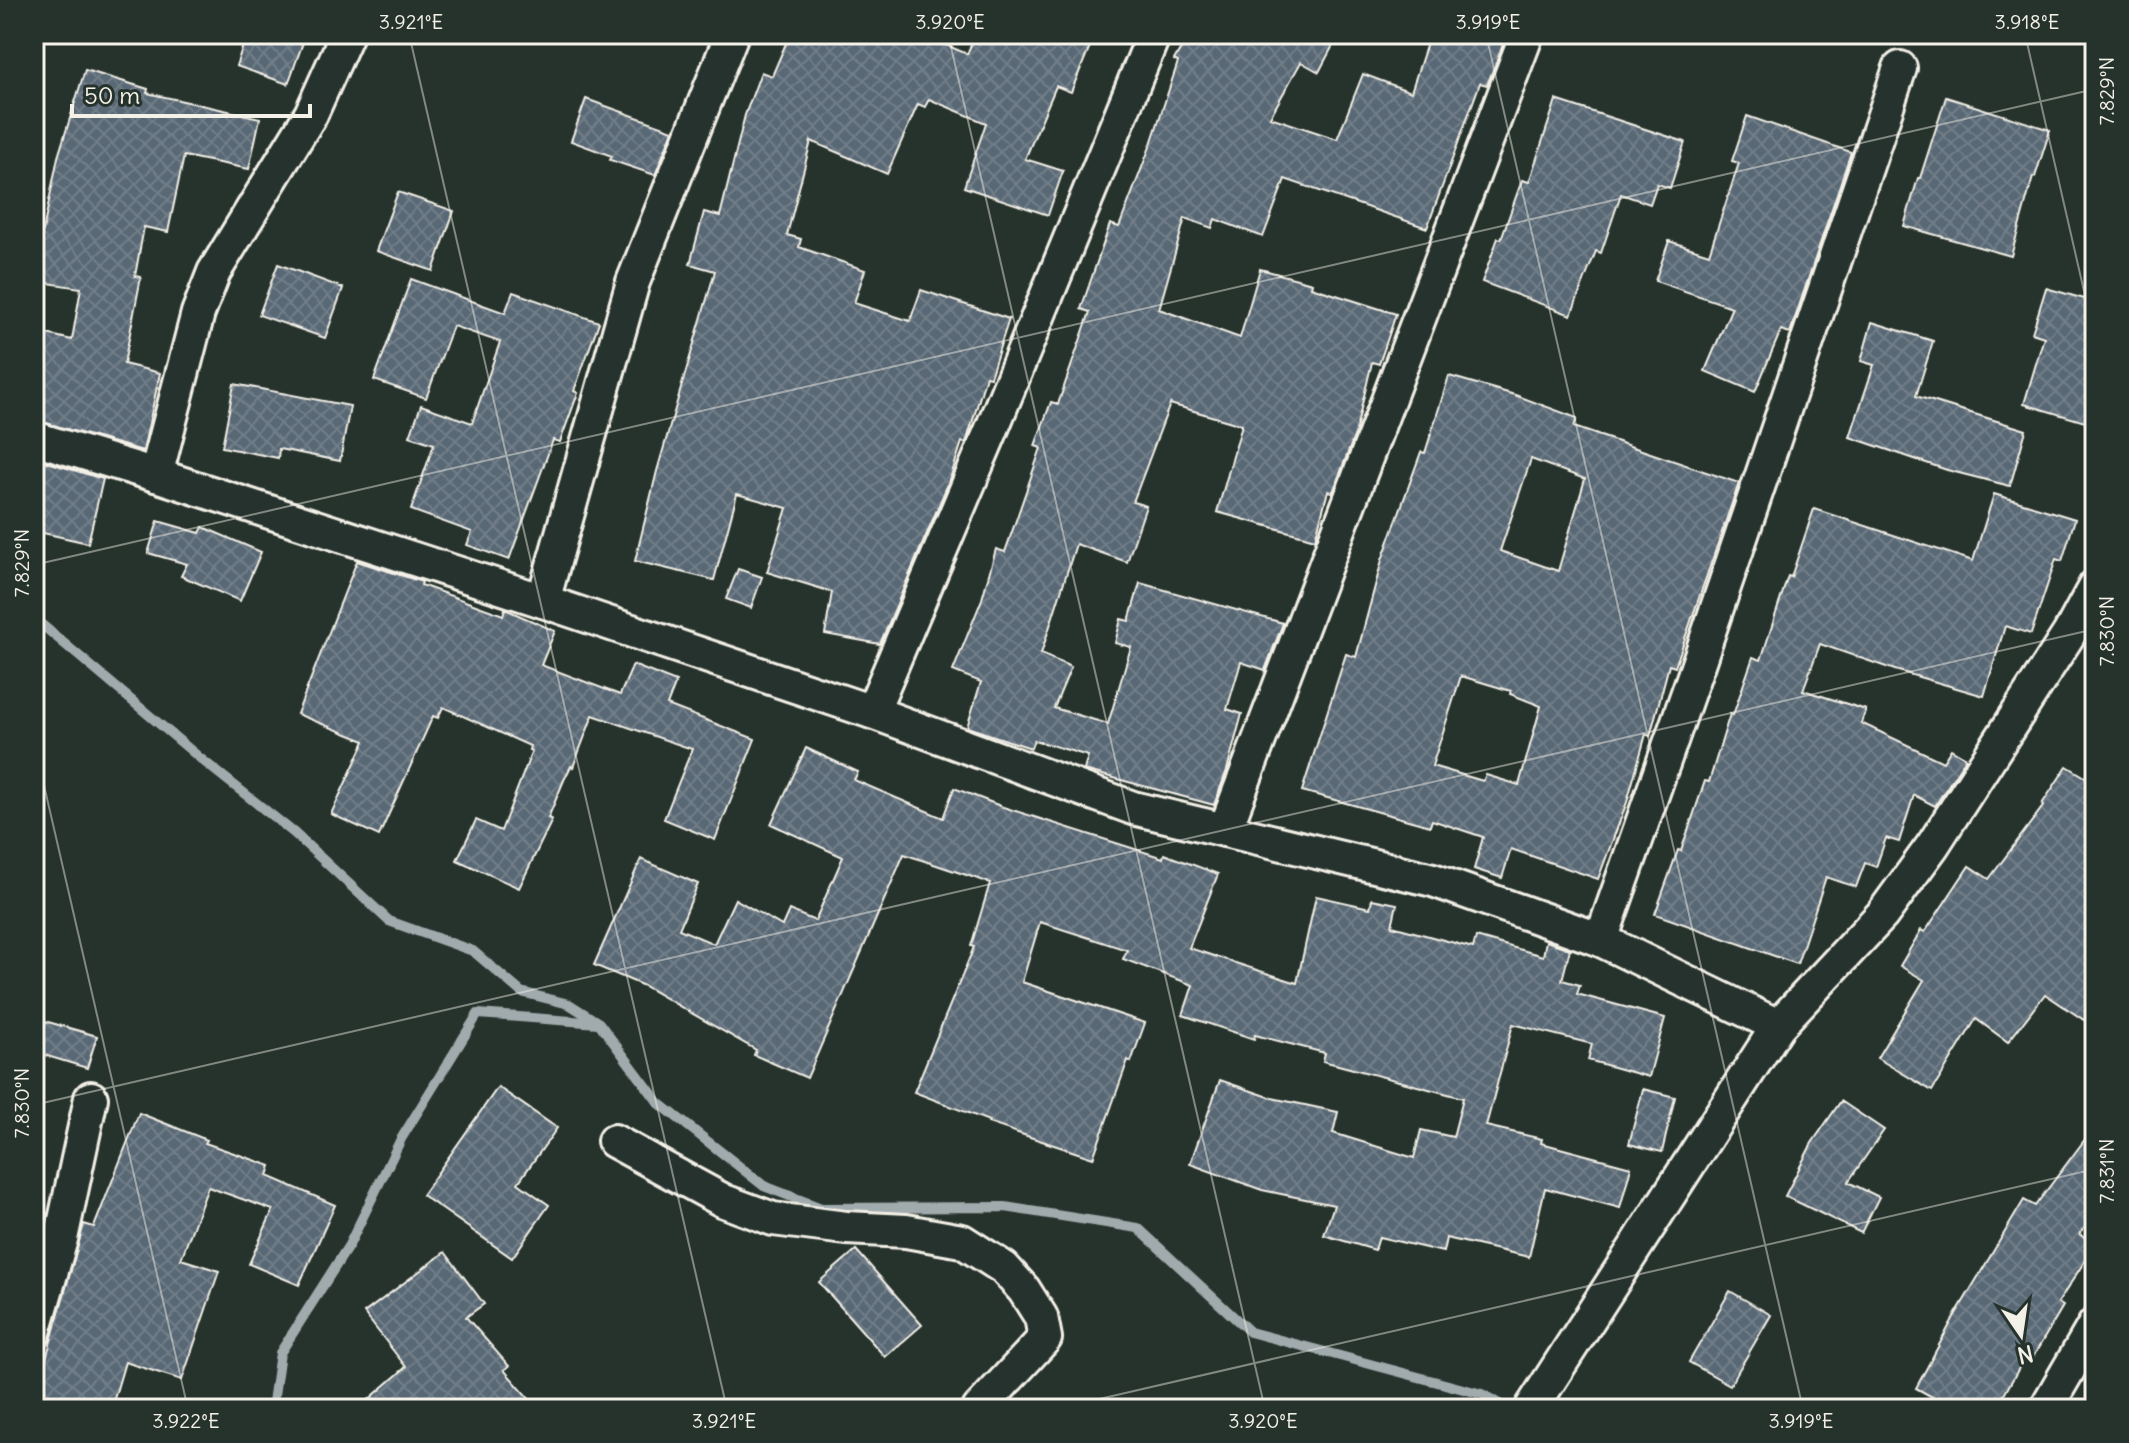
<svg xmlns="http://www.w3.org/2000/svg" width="2129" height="1443" viewBox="0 0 2129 1443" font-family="Delius,sans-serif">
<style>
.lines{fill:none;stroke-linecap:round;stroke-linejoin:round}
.stream{stroke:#a1abad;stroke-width:10}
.building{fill:url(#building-cross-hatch);stroke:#f4f1e8;stroke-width:2;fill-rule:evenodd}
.minor-casing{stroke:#f4f1e8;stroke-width:38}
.minor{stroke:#26332d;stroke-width:32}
.ticks{fill:none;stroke:#f4f1e8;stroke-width:2;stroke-opacity:0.45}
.neatline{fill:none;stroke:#f4f1e8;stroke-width:3}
.ticks-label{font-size:20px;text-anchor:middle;fill:#f4f1e8}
</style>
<defs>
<pattern id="building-cross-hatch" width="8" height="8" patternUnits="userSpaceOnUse" patternTransform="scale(2)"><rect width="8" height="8" fill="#596875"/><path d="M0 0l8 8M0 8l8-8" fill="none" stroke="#717e89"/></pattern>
</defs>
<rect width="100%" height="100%" fill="#26332d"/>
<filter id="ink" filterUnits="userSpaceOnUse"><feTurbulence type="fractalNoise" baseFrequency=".0125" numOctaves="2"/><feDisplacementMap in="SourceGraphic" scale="16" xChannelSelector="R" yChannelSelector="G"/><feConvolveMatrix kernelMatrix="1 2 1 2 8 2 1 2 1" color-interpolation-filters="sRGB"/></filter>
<g filter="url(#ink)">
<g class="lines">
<!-- stream -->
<g class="stream">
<path d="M34,618l167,141 93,74 95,88 84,30 48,41 48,12 30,19 60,80 105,83 57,22 184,-1 133,21 112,104 232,62 27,15"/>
<path d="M272,1409l8,-56 69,-108 52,-106 77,-125 120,9"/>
</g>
</g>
<!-- building -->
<g class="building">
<path d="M247,34h59l-18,50 -52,-18z"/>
<path d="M790,34h130l47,20 9,-20h119l-24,58 -15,-6 -31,73 38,12 -15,44 -84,-28 22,-64 -57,-24 -4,8 -7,-3 -31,70 -76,-33 -24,94 14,4 -2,8 66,23 -11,33 56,18 11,-31 88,29 -19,58 -4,-1 -19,64 -2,3 -3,-1 -12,37 -70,165 -55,-10 7,-42 -65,-20 20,-64 -50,-14 -23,86 -79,-19 22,-90 58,-200 -25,-7 14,-52 16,4 25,-101 16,-43 11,4z"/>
<path d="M1189,34h150l-20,38 -18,-10 -31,55 67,22 26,-65 48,18 19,-58h48l26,8 -17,43 -7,-2 -53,145 -142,-49 -22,58 -48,-18 -3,9 -27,-10 -26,91 81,29 20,-69 52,14 -1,4 85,27 -17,50 -7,-2 -17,72 -22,58 -5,-1 -13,48 -98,-27 25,-87 -72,-21 -37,98 13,4 -19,56 -51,-18 -35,110 30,13 -17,41 54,16 23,-77 -16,-4 6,-24 8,2 11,-38 143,40 -18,47 -24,-8 -14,47 15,5 -15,56 -13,35 -130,-35 4,-14 -54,-16 -3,8 -64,-21 14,-45 -28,-11 29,-72 14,-50 9,3 36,-104 -6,-2 16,-44 7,2 32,-92 -9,-3 29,-85 9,3 32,-83 27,-82 -4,-2z"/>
<path d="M85,70l63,19 -1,4 113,25 -11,51 -65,-13 -16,76 -24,-5 -9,49 6,1 -17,87 36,9 -17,78 -109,-31v-89l38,9 9,-52 -47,-7v-37l2,-14 7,1 15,-74z"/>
<path d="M1946,97l104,33 -15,47h-2l-22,79 -107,-30 14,-48h2z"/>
<path d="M586,99l87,31 -18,45 -45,-15 2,-4 -41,-15z"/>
<path d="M1556,100l129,42 -15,46 -13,-4 -7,20 -29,-10 -20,59 -5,-2 -25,64 -89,-33 16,-44 3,1 21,-59 7,2z"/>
<path d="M1747,116l104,36 -61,181 -9,-3 -26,62 -50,-21 27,-64 -77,-26 14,-40 40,13 30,-91 -7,-2z"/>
<path d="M398,192l56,19 -21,60 -57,-20z"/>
<path d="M278,264l65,24 -18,50 -66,-23z"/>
<path d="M411,279l94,34 8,-21 86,30 -25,69 4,2 -18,49 -7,-2 -44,120 -42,-15 5,-13 -61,-22 23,-66 -24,-8 11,-31 51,18 28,-81 -47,-16 -27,72 -52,-18z"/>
<path d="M2046,288l49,14v36l-8,24 8,3v60l-71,-21 20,-67 -12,-4z"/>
<path d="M1872,322l61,19 -17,55 110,34 -16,56 -63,-16 -97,-33 24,-72 -13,-4z"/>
<path d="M1449,376l66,19 62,23 -3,9 165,56 -64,184 -6,-2 -19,71 -4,-2 -19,68 -29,77 -87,-30 -9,29 -28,-9 9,-32 -51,-17 -2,6 -128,-35 44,-137 10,3 26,-97 39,-108 4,1zM1531,459l54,20 -27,92 -58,-20zM1461,676l50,15 -1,3 31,12 -22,79 -33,-10 -3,6 -51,-15z"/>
<path d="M234,384l116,22 -10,55 -61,-12 -1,9 -56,-11z"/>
<path d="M34,458l69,21 -15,64 -54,-12z"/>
<path d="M1994,494l81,25 -13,42 -6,-2 -25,75 -26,-8 -21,70 -89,-26 -75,-26 -17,46 63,20 -5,13 82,39 8,-13 15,9 -31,48 -21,-11 -15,47 -13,-4 -10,29 -11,-4 -9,24 -30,-10 -29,87 -142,-50 23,-64 3,1 24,-70 4,1 21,-68 3,1 20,-58 8,3 27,-84 3,1 23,-68 159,52z"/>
<path d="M158,521l42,12 3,-6 58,25 -21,49 -59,-25 6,-12 -39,-11z"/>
<path d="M357,561l65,21 -1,3 82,30 2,-6 50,22 -14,34 79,30 13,-30 43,17 -9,23 88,34 -40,101 -51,-21 28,-70 -99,-34 -20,52 -2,-1 -7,14 -16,38 4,2 -33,68 -62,-28 19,-40 25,11 31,-80 -3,-1 1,-4 -87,-39 -5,11 -5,-2 -54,120 -48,-22 34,-73 -68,-27z"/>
<path d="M738,569l24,8 -11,31 -25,-9z"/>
<path d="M806,748l52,24 -4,8 89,38 11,-30 49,19 160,51 1,-4 54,20 -29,74 108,35 19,-87 54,12 2,-9 25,5 -5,22 81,22 3,-11 67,19 3,-15 24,8 -8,31 18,5 -3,9 88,24 -16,59 -61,-17 4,-16 -79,-20 -27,102 56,13 -1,4 90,24 -11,41 -75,-20 -16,69 -83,-19 -3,14 -64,-15 -4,13 -51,-15 10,-30 -72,-15 -72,-26 30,-84 52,18 66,14 -5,21 81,25 7,-28 32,7 10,-39 -140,-37 2,-8 -70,-18 -1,4 -71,-24 10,-30 -70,-26 4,-9 -87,-28 -18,60 123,41 -14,39 -3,-2 -35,98 -105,-35 1,-2 -75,-29 60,-145 -3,-1 19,-63 -86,-29 -97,224 -53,-23 2,-5 -112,-64 -50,-21 47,-106 57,25 -19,45 35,15 21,-45 47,27 7,-16 26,11 28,-64 -72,-33z"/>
<path d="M2067,766l28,17v221l-11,16 -39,-26 -37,48 -32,-23 -44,72 -55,-33 47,-78 -24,-14 21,-36 4,2 44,-66 20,13 55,-74 -2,-1z"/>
<path d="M34,1018l63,18 -10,32 -53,-16z"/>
<path d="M498,1087l59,41 -39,55 31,22 -37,53 -90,-63z"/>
<path d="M1643,1089l32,8 -13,55 -33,-8z"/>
<path d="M1841,1101l43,29 -36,52 31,15 -18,36 -76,-37 27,-53z"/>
<path d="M139,1113l68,27 -2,3 66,23 -3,10 67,29 -36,80 -50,-21 24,-54 -65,-23 -27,72 38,12 -37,109 -57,-18 -14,47h-77v-8l50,-177 10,3z"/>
<path d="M2095,1126v88l-15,20 15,11 -37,58 5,3 -33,56 -6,-3 -28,50h-42l-38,-21 38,-71 70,-117 11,6z"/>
<path d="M34,1209l13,4 -13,51z"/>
<path d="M856,1250l66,75 -37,32 -66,-75z"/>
<path d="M445,1252l39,52 -18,13 43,49 -5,4 34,39h-180l48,-42 -42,-54z"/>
<path d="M1730,1291l41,24 -41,70 -41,-23z"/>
</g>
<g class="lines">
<!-- minor casing -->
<g class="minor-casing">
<g id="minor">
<path d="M34,438l122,37 387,126 329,111 261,96 300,72 168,60 177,86"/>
<path d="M156,475l42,-162 16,-41 97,-158 36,-80"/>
<path d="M543,601l90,-319 99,-248"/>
<path d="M872,712l119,-281 163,-397"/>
<path d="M1225,830l302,-796"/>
<path d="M1601,940l95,-270 204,-602"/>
<path d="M614,1141l110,60 49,18 73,9 60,3 56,10 42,27 20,22 17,27 4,21 -66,71"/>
<path d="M34,1332l27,-93 30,-141"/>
<path d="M2049,1403l46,-79"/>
<path d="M1531,1409l247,-383 104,-111 51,-70 136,-211 26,-48"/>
</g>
</g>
<!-- minor -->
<use href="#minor" class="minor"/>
</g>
</g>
<!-- ticks -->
<path class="ticks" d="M409,34l318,1375M948,34l317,1375M1486,34l317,1375M2025,34l70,305M34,565l2061,-476M34,742l154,667M34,1105l2061,-476M1056,1409l1039,-240"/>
<!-- margin -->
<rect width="2129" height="1443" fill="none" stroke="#26332d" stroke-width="88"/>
<!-- north arrow -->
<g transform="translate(2021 1335) rotate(167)" stroke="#26332d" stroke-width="6" paint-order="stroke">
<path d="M0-6L14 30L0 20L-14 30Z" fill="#f4f1e8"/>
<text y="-12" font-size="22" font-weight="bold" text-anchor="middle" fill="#f4f1e8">N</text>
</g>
<!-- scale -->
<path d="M72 104v12h238v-12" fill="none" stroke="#f4f1e8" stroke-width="4"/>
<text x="84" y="104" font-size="24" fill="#f4f1e8" stroke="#26332d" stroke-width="6" paint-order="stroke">50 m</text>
<rect x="44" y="44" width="2041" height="1355" class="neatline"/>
<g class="ticks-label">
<text x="411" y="29">3.921°E</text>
<text x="950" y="29">3.920°E</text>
<text x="1488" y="29">3.919°E</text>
<text x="2027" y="29">3.918°E</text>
<text transform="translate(2107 91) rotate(-90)" y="7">7.829°N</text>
<text transform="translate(22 563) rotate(-90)" y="7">7.829°N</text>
<text transform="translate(2107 631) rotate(-90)" y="7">7.830°N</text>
<text transform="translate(22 1103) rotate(-90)" y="7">7.830°N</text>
<text transform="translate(2107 1171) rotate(-90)" y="7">7.831°N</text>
<text x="186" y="1428">3.922°E</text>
<text x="724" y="1428">3.921°E</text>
<text x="1263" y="1428">3.920°E</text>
<text x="1801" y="1428">3.919°E</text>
</g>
</svg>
